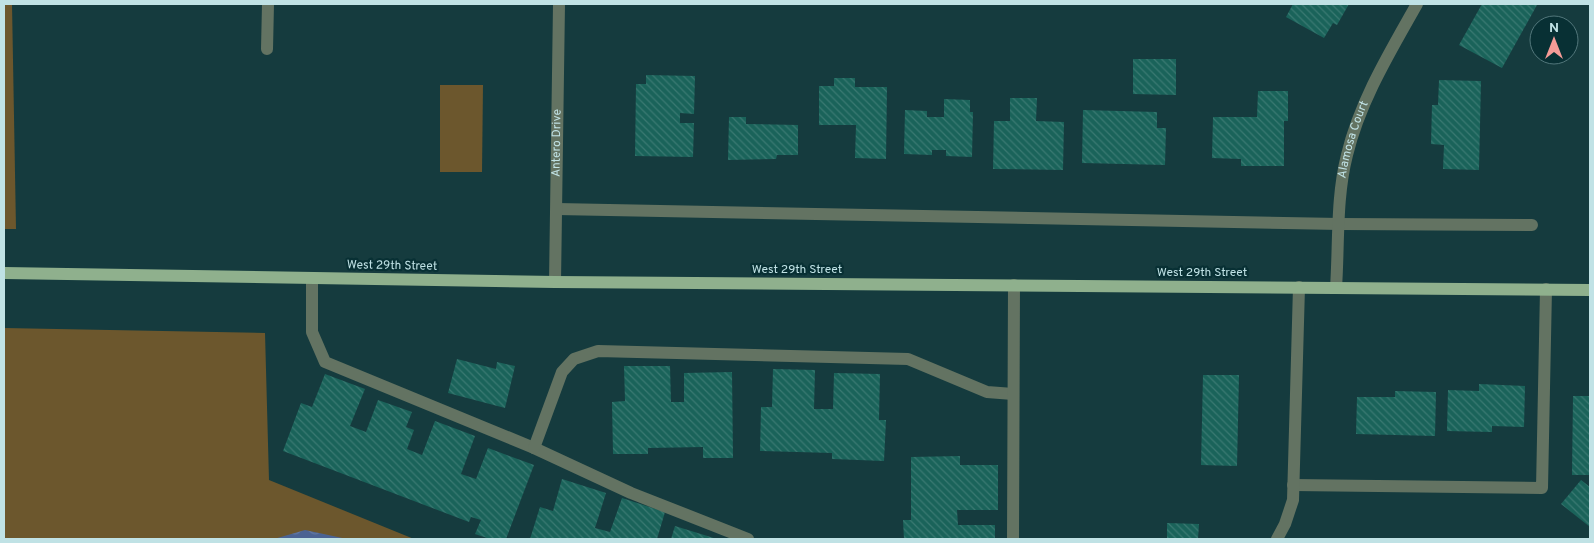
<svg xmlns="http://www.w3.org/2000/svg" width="1594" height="543" viewBox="0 0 1594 543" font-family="Overpass,sans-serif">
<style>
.grass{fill:#6c572d}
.water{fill:url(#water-waves)}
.building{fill:url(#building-back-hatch)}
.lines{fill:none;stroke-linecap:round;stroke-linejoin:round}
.minor{stroke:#637362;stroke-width:12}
.major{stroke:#8fb08d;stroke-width:12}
.labels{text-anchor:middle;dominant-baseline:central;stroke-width:4.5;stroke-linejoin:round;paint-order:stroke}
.street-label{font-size:12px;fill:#c0e2e5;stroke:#083034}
</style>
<defs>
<pattern id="water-waves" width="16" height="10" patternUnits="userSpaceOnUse" patternTransform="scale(1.25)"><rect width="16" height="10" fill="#4b6393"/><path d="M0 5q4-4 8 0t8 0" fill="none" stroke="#6379a2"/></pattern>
<pattern id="building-back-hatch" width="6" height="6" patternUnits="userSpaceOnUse" patternTransform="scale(1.25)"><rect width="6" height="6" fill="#1a635a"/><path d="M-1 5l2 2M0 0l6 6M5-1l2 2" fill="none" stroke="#3a7972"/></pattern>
</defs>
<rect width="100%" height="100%" fill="#153b3e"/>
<!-- grass -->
<g class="grass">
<path d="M4,4h8l4,225h-12z"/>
<path d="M440,85h43l-1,87h-42z"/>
<path d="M4,328l261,5 4,147 145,59h-410z"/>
</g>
<!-- water -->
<path class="water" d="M305,530l42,9h-73z"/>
<!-- building -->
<g class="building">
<path d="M1293,4h56l-12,21 -4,-2 -9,15 -38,-21z"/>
<path d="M1482,4l55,1 -35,63 -43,-23z"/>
<path d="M1133,59h43v36l-43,-1z"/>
<path d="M646,75l49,1 -1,38 -14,-1v10h14l-1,34 -58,-1 1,-72h10z"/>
<path d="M834,78h21v9h32l-1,72 -31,-1 1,-33h-37v-39h15z"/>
<path d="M1439,80l42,1 -2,89 -36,-1 1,-24 -13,-1 1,-39h6z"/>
<path d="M1258,91h30v30h-4v45h-43v-7l-29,-1 1,-41h44z"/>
<path d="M1010,98h27l-1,23 28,1 -1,48 -70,-1 1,-48h16z"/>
<path d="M944,99l26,1v12h3l-1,45 -26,-1v-6h-14v5l-28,-1 1,-44 22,1v6h17z"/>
<path d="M1083,110l74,2v16h9l-1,37 -83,-2z"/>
<path d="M729,117h17v7l52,1v30h-21l-1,4 -48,1z"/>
<path d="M457,359l39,10 1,-7 18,4 -10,42 -57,-15z"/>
<path d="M624,366h46l1,36h13v-29l48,-1 1,86h-30v-11l-55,1v6h-35l-1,-52 13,-1z"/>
<path d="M773,369l42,1 -1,39h19l1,-36 46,1 -1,46h7l-2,41 -52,-2v-6l-72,-2 1,-44h11z"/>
<path d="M325,374l40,15 -15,37 16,6 12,-32 34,12 -6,15 8,3 -7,19 15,6 13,-34 40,15 -14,38 15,5 12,-31 46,17 -28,74h-16l-15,-5 6,-14 -10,-3 -2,5 -186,-71 18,-48 11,4z"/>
<path d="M1203,375h36l-2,91 -36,-1z"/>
<path d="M1479,384l46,2 -1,41 -32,-1v6l-45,-1 1,-41 31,1z"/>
<path d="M1395,391l41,1 -1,44 -79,-2 1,-37h38z"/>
<path d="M1573,396h17v79h-18z"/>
<path d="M960,456v9h38v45h-41l1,15h37v14h-91l-1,-19h8v-63z"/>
<path d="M562,479l44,14 -11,35 15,4 12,-34 43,14 -8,27h-127l10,-32 13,4z"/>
<path d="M1581,480l9,7v40l-29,-23z"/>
<path d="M1167,523l32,1 -1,15h-31z"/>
<path d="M675,526l42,13h-46z"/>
</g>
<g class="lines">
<!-- minor -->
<g class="minor">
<path d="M267,49l1,-45"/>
<path d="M557,209l783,15 192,1"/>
<path d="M312,278v54l13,30 209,86 97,45 117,46"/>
<path id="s1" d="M555,282l4,-278"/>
<path id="s2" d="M1336,288c3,-44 0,-90 11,-133 13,-54 43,-103 70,-151"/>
<path d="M534,448l28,-76 12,-13 24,-8 310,8 79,33 26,2"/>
<path d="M1293,485l249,3 4,-199"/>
<path d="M1013,539l1,-254"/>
<path d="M1277,539l8,-15 8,-24 6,-213"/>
</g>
<!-- major -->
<path class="major" d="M4,273l551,9 1035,8"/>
</g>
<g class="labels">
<!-- street labels -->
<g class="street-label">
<text stroke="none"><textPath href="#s2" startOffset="150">Alamosa Court</textPath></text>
<text stroke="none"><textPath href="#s1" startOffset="139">Antero Drive</textPath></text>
<text transform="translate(392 266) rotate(1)">West 29th Street</text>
<text x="797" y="270">West 29th Street</text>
<text x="1202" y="273">West 29th Street</text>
</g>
</g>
<!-- border -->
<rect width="1594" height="543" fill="none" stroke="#c0e2e5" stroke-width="10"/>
<!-- north arrow -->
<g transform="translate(1554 40)"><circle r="24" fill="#083034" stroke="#52777b"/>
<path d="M0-4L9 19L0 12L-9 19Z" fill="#f59b97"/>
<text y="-8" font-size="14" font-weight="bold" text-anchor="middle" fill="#c0e2e5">N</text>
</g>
</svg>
